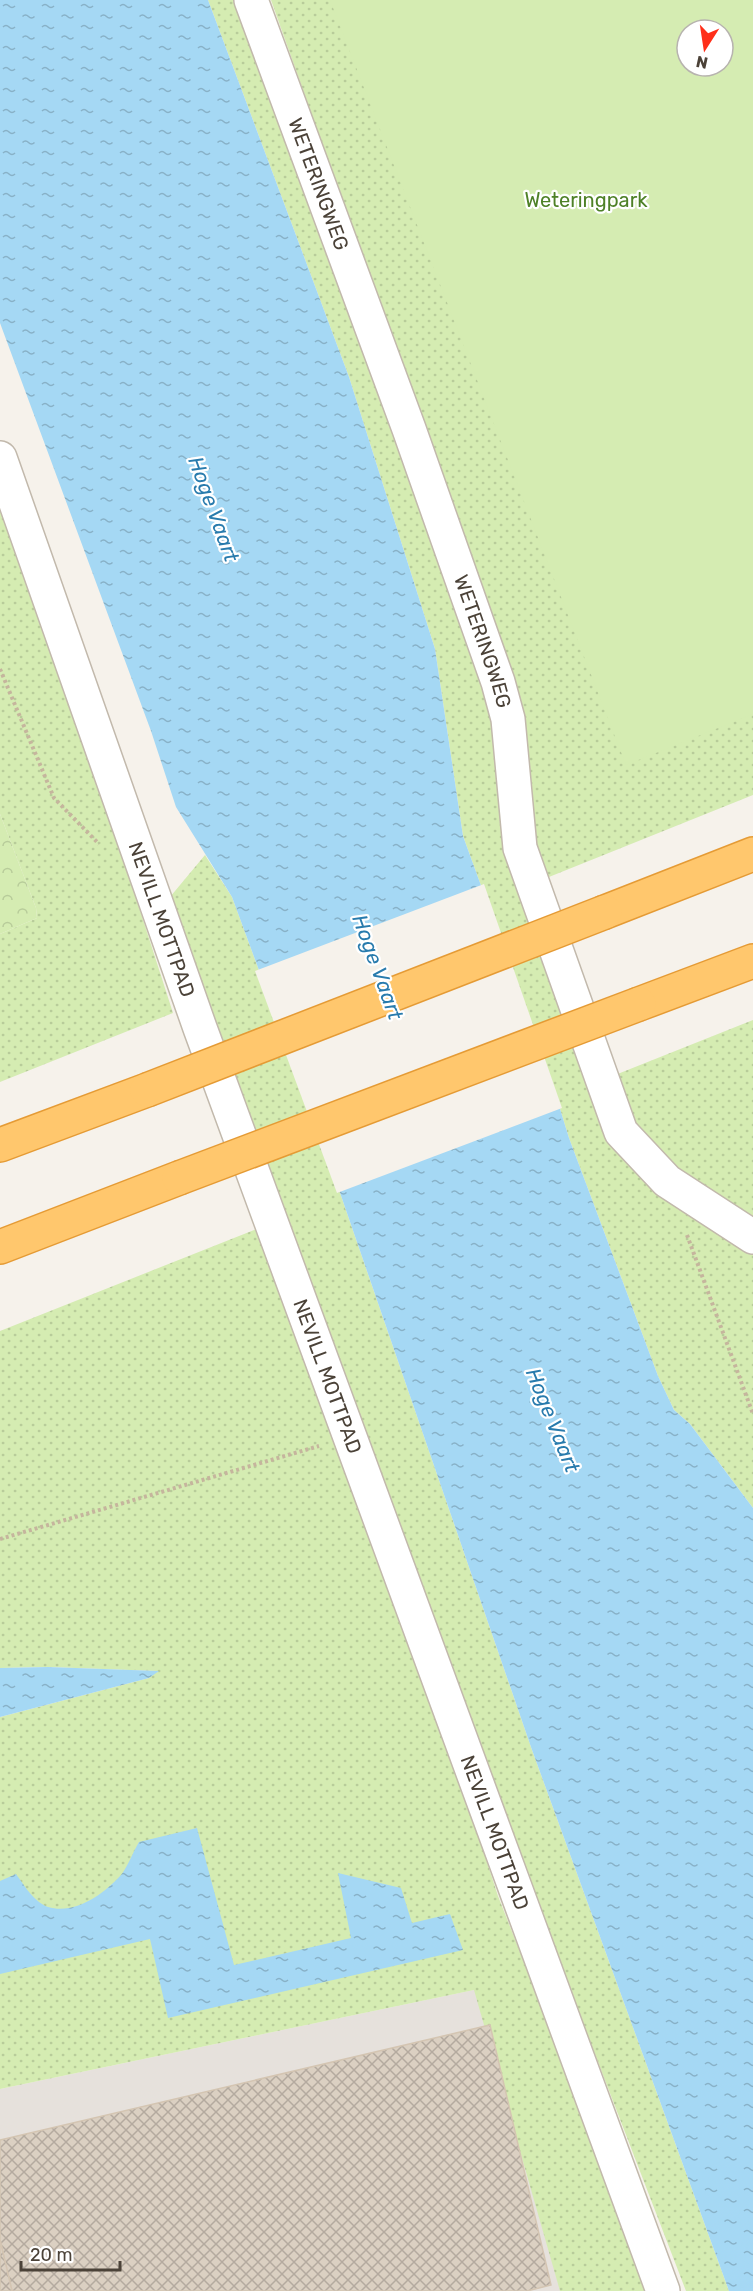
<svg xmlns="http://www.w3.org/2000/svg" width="753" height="2291" viewBox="0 0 753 2291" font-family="Rubik,sans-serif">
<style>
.industrial{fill:#e6e1dc}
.grass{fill:url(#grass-dots)}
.forest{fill:url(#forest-crowns)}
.park{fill:#d5ecb2;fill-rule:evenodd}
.water{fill:url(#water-ripples)}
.pier{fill:#f6f2eb}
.building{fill:url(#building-cross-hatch);stroke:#d4c5b2;stroke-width:1.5}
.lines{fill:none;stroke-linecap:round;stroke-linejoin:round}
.street-casing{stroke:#c2b9ac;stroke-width:36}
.highway-casing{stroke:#e59b35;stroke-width:36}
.path{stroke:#c5b59d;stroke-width:4;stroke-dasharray:3 3;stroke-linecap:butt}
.street{stroke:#fff;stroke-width:33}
.highway{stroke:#ffc76d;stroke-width:33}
.highway-bridge-casing{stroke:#e59b35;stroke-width:36;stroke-linecap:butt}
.highway-bridge{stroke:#ffc76d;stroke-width:33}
.labels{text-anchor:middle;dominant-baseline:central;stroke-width:4.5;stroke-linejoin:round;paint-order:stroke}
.street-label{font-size:20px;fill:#4b4238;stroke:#fff}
.park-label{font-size:20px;fill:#4e8127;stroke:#fff}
.water-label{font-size:21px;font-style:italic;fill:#287bad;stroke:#fff}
</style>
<defs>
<pattern id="grass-dots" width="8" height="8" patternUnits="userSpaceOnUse" patternTransform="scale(1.5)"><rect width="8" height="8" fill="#d5ecb2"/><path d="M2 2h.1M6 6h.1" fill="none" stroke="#b8cc9a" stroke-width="1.8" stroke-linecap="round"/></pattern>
<pattern id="forest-crowns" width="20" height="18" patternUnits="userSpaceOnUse" patternTransform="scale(1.5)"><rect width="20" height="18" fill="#d5ecb2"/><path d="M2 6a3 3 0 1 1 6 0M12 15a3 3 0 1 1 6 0" fill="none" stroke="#b8cc9a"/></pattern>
<pattern id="water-ripples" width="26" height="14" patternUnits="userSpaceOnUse" patternTransform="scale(1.5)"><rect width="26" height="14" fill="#a5d8f4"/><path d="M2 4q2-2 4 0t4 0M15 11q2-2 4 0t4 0" fill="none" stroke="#88b1c7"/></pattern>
<pattern id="building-cross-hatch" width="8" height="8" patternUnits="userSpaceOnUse" patternTransform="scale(1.5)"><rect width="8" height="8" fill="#dbd0c2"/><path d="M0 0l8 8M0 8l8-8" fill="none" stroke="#b4aa9f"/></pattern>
</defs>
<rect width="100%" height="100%" fill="#f6f2eb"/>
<!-- industrial -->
<path class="industrial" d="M493,1986l88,305h-581v-202z"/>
<!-- grass -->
<g class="grass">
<path d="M208,0h32l242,658 106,411 140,168 25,18v253l-63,-84 -16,-14 -16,-34 -89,-238 -21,-68 -85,-234 -28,-187 -86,-272z"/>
<path d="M271,0h111l305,66h36l30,504v225l-214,86 -121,-467z"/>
<path d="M0,505l85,234 88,274 -173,69v-148l37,-16 -1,-10 -36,-94z"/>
<path d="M205,855l27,42 95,258 205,595 197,541h-43l-161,-419 -360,-969z"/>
<path d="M753,1020v206l-110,-82 -33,-67z"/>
<path d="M264,1226l157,432 77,238 155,395h-93l-86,-301 -474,99v-372l149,-39 8,-7 -109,-4 -48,1v-337z"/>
</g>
<!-- forest -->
<path class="forest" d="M0,814l36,94 1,10 -37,16z"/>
<!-- park -->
<path class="park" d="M330,0h423v714l-127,51zM687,30h36v36h-36z"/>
<!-- water -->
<g class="water">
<path d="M0,0h208l141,377 86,272 28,187 85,234 21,68 89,238 16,34 16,14 63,84v783h-24l-197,-541 -205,-595 -95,-258 -56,-90 -25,-76 -151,-408z"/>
<path d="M48,1667l111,4 -10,7 -149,39v-49z"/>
<path d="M197,1828l37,137 117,-27 -13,-65 63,15 11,35 38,-9 13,36 -295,68 -18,-79 -150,35v-93l16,-7c8,11 18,28 32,33 27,8 56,-13 73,-32 7,-9 12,-23 18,-33z"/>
</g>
<!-- pier -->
<path class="pier" d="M484,884l78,224 -225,85 -82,-222z"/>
<!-- building -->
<g class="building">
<path d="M490,2025l61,260 -24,6h-515l-12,-51v-100z"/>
<path d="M0,2240l12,51h-12z"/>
</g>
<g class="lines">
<!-- street casing -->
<g class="street-casing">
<g id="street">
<path id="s1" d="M251,0l158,429 89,253 10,37 12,129 101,284 46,49 86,56"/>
<path id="s2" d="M0,458l200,570 463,1263"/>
</g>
</g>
<!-- highway casing -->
<g class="highway-casing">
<g id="highway">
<path d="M605,912l148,-58"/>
<path d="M639,1004l114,-43"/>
<path d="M0,1145l147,-55"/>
<path d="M0,1247l179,-69"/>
</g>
</g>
<!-- path -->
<g class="path">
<path d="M0,669l54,129 45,46"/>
<path d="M687,1235l66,179"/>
<path d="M0,1539l319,-93"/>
</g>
<!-- street -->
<use href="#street" class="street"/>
<!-- highway -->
<use href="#highway" class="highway"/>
<!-- highway-bridge casing -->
<g class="highway-bridge-casing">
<g id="highway-bridge">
<path d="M147,1090l458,-178"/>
<path d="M179,1178l460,-174"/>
</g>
</g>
<!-- highway-bridge -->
<use href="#highway-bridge" class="highway-bridge"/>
</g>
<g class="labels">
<!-- street labels -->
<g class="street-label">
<text stroke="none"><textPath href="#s1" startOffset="196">WETERINGWEG</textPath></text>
<text stroke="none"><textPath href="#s1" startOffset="682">WETERINGWEG</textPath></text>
<text stroke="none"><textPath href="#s2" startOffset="489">NEVILL MOTTPAD</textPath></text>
<text stroke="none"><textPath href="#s2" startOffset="975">NEVILL MOTTPAD</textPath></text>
<text stroke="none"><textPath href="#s2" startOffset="1461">NEVILL MOTTPAD</textPath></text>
</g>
<!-- park labels -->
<g class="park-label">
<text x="586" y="200">Weteringpark</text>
</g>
<!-- water labels -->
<g class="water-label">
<text transform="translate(214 509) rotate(70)">Hoge Vaart</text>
<text transform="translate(378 967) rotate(70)">Hoge Vaart</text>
<text transform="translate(553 1420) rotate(68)">Hoge Vaart</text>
</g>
</g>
<!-- north arrow -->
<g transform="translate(705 48) rotate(192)"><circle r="28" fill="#ffffff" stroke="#b7b3af" stroke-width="1.5"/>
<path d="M0-4.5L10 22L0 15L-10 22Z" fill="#ff2f19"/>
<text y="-9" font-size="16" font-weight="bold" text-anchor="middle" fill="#4b4238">N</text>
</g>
<!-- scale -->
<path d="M21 2261v9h99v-9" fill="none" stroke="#4b4238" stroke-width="3"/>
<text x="30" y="2261" font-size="18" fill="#4b4238" stroke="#ffffff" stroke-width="4.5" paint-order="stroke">20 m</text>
</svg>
